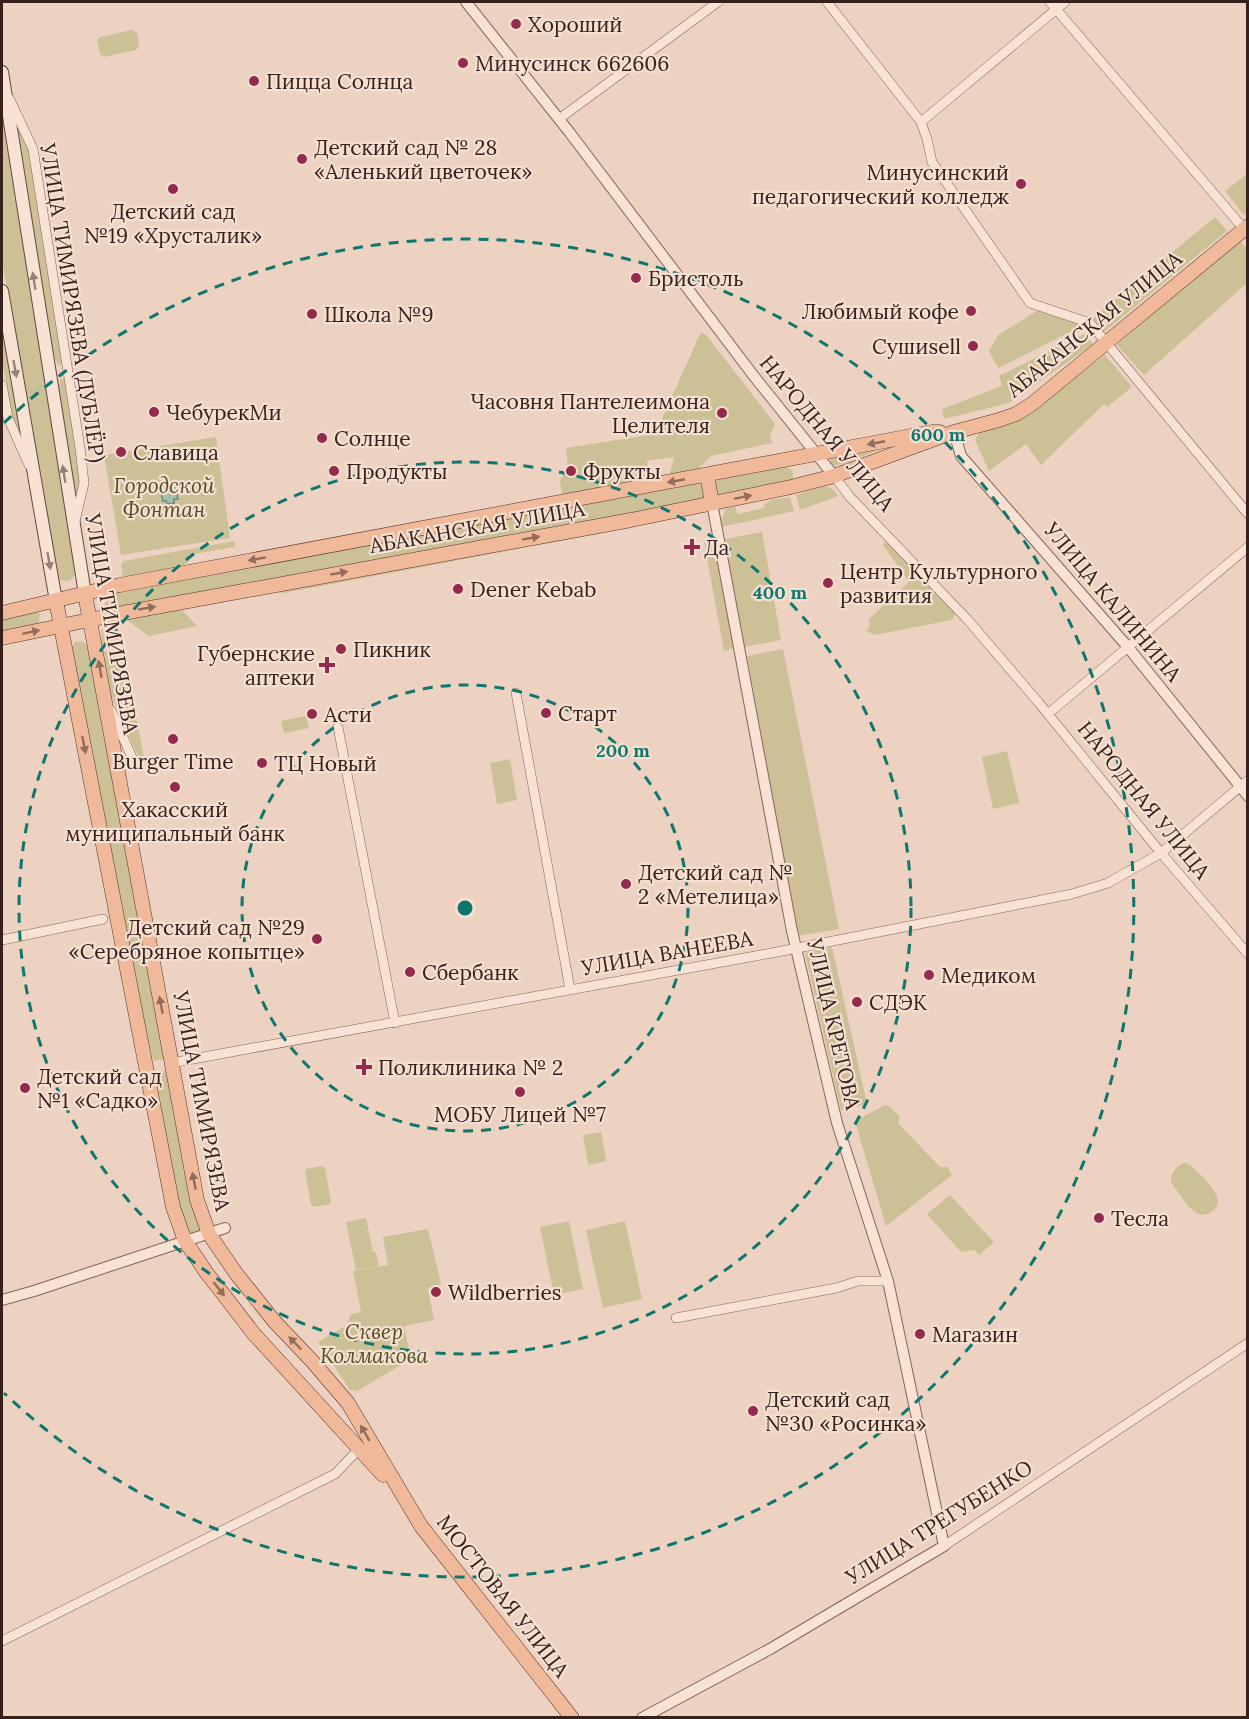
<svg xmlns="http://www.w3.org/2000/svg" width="1249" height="1719" viewBox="0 0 1249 1719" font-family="Lora,serif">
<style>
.green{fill:#cbc096}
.water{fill:#a4bfae;stroke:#6b8d7a;stroke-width:1.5}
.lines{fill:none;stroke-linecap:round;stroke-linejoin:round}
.minor-casing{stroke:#866259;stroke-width:10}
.tertiary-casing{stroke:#866259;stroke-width:12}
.secondary-casing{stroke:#68443c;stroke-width:14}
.primary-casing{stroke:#54332e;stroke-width:15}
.minor{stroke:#f8e2d4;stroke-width:9}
.tertiary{stroke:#f8e2d4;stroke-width:10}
.secondary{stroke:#f8e2d4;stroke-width:12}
.primary{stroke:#f0b999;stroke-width:14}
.oneway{fill:#978278}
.oneway2{fill:#936d5b}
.ring{fill:none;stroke:#0f766e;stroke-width:3;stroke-dasharray:10 8}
.poi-dot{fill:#942a4d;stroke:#f4dfd1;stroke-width:2}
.labels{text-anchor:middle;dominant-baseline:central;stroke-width:4.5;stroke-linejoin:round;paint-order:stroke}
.poi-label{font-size:21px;fill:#36211d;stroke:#f4dfd1;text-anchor:start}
.street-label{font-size:21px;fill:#36211d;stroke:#f4dfd1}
.park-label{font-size:21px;font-style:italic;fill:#524f24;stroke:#f4dfd1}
.centre{fill:#0f766e;stroke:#f4dfd1;stroke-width:3}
.ring-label{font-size:18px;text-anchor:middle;font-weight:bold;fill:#0f766e;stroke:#f4dfd1;stroke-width:4.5;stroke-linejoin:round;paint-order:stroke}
</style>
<rect width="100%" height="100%" fill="#edd2c1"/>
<!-- green -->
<g class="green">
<path d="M132,30l5,3 2,14 -3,3 -32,7 -4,-3 -3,-14 3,-3z"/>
<path d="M2,97l74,475c-4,9 -10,12 -18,6l-56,-318z"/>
<path d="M15,111l13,26 54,340 -6,29 -18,-112 2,-15 5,-1 -3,-13h-4l-6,-13z"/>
<path d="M1247,174v38l-3,3 -19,-24z"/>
<path d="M1215,217l12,14 -123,101 -11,-14z"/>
<path d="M1238,238l9,11v34l-103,92 -27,-30z"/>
<path d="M2,306l26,146 -16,-33 -10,-61z"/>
<path d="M1037,311l47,14 -86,43 -9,-17 9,-16z"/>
<path d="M701,332l6,4 68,88 -5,10 2,9 -61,13 -17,17 -24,1 4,-17 -27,4 3,16 -13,6 -75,12 -2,-15 8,-11 -2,-21 89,-14z"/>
<path d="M1084,334l9,10 -84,59 -65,16 -2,-10 60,-23 -3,-10z"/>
<path d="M1105,355l27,32 -25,20 -3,-3 -63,61 -15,-21 -37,27 -14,-31 5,-9 43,-14z"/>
<path d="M216,437l14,101 -109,17 -17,-100z"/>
<path d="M881,449l-37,15 -11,2 -3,-4 2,-4 3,-1z"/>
<path d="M787,467l6,4v9l-73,17 -4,-2 -2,-10 3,-5z"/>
<path d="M701,483l4,3v14l-595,111 -6,-5 4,-11 19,-5z"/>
<path d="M824,486l9,3 5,7 -38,14 -4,-15z"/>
<path d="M790,497l4,14 -72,16 -1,-6 5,-12 9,-2 3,7 26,-6 1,-4 6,-4z"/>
<path d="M615,527l-12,6 -319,60 -18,-2z"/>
<path d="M762,532l19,108 -37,7 -19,-108z"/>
<path d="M716,539l19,109 -11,3 -20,-110z"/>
<path d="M886,540l4,1 27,33 39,38 -4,8 -78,15 -7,-4 3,-6 -2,-5 41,-38 -26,-37z"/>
<path d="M234,541l1,6 -47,8v7l-9,6 -56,10 -2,-14 3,-3z"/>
<path d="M170,609l12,1 15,16 -48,10 -22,-16v-3z"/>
<path d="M36,611l4,3 -2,10 -36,7v-14z"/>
<path d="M116,619l3,22 -18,3 1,-15 7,-8z"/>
<path d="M81,641l8,5 76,409 -1,4 -10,2 -2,-4 -7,-33 -4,-9 -71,-365 5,-8z"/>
<path d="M783,649l56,280 -41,7 -51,-280z"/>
<path d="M103,651h3l21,17 17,90 -6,-2 -27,-61z"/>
<path d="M306,716l3,12 -25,5 -3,-12z"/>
<path d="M1007,751l12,52 -26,6 -11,-52z"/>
<path d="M510,759l7,41 -20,4 -7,-41z"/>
<path d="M832,947l35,157 -26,6 -36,-157z"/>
<path d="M159,1070l9,2 34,157 -3,4 -4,3 -6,-2 -11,-35 -22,-122z"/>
<path d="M885,1105l4,1 11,11 -2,6 42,44h8l4,8 -66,51 -31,-105z"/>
<path d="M601,1132l5,29 -18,4 -5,-30z"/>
<path d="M1185,1163c9,2 34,29 33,39 -1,10 -15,16 -22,11 -10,-7 -17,-21 -25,-30 -1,-9 5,-18 14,-20z"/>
<path d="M322,1166l3,2 6,34 -2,2 -15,3 -3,-2 -6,-33 1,-3z"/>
<path d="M950,1195l44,47 -15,13 -4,-5 -14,2 -34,-38z"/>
<path d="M366,1218l7,34h3l3,14 -23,4 -10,-48z"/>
<path d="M569,1221l14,68 -29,6 -14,-68z"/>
<path d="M625,1221l17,78 -39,9 -17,-78z"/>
<path d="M428,1229l13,55 -13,4 6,32 -30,6 7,33 -54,32 -7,-1 -32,-48 29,-17 4,-11 10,-2 -8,-41 35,-6 -5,-28z"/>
</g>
<!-- water -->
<path class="water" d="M171,482v3l4,-1 3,15h-4v4l-7,1 -1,-3h-3l-3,-14 4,-1 -1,-3z"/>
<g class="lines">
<!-- minor casing -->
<g class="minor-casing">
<g id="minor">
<path d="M827,2l94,120 6,17 5,23 98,141 60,20 158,191"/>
<path d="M1050,2l194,227"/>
<path d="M9,98l24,51 47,299 4,35 -9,38"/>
<path d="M559,119l159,-117"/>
<path d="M921,122l144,-120"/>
<path d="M2,385l6,33 21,47"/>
<path d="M834,476l16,21 117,122 72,84 122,150 87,101"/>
<path d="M516,693l54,296"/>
<path d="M111,710l23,52"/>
<path d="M1049,713l199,-166"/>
<path d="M338,727l57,296"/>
<path d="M2,940l101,-21"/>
<path d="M171,1063l606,-111 295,-58 36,-11 53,-30 87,-73"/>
<path d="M676,1318l160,-30 22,-7h30"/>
<path d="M944,1546l304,-203"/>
<path d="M2,1641l333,-167 25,-26"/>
</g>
</g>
<!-- tertiary casing -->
<g class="tertiary-casing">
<g id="tertiary">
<path d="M466,2l104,131 183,242 81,101"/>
<path d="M954,432l7,24 166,190 121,150"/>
<path d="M2,1300l32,-9 191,-63"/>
<path d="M642,1718l128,-69 174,-103 -56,-265 -51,-158 -45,-192 -80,-428"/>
</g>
</g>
<!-- secondary casing -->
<g class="secondary-casing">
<g id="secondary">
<path d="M2,72l83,522"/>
<path d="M2,291l54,310"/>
</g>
</g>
<!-- primary casing -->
<g class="primary-casing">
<g id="primary">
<path d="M707,475l5,28"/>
<path d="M85,594l112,606 12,34 26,38 39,49 38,40 36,42 73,123 151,192"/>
<path d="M56,601l117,606 12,34 21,31 48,62 129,141"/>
<path d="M2,613l118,-28 812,-153h8"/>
<path d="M2,638l121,-25 508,-93 160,-33 43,-11 120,-44 45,-12 17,-6 16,-10 216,-178"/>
</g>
</g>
<!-- minor -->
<use href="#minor" class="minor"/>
<!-- tertiary -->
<use href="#tertiary" class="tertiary"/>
<!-- secondary -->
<use href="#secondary" class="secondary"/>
<!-- primary -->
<use href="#primary" class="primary"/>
</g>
<!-- one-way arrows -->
<defs><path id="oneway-solid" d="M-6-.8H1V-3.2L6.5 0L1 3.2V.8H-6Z" transform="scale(1.5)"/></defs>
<g class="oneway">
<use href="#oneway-solid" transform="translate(34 281) rotate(-99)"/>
<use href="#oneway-solid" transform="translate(15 369) rotate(80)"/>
<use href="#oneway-solid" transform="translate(64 474) rotate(-99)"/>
<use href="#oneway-solid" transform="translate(49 561) rotate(80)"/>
</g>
<g class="oneway2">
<use href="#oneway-solid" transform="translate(876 443) rotate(169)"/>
<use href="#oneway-solid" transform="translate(676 481) rotate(169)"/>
<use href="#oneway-solid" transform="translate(743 497) rotate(-12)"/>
<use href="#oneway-solid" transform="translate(531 538) rotate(-10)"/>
<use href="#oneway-solid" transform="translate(257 559) rotate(170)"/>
<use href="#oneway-solid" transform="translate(339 573) rotate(-10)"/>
<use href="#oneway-solid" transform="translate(147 608) rotate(-10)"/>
<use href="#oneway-solid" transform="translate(31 632) rotate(-12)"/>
<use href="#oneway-solid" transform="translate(100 669) rotate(-100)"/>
<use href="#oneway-solid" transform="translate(84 745) rotate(79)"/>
<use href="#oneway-solid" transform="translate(161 1005) rotate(-101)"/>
<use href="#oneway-solid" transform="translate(194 1181) rotate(-101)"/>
<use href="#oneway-solid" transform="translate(219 1289) rotate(52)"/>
<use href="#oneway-solid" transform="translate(295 1343) rotate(-134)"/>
<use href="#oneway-solid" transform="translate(365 1433) rotate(-120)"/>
</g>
<!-- distance rings -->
<g class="ring">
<circle cx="465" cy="908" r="223"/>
<circle cx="465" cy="908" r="446"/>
<path d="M4 423A669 669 0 1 1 4 1393"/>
</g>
<!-- markers -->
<g class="poi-dot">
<circle cx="516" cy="24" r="6"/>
<circle cx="463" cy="63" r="6"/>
<circle cx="254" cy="81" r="6"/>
<circle cx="302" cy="159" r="6"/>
<circle cx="1021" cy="184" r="6"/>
<circle cx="173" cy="189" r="6"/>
<circle cx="636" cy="278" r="6"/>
<circle cx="971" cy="311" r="6"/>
<circle cx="312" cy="314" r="6"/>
<circle cx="973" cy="346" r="6"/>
<circle cx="154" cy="412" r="6"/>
<circle cx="722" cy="413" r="6"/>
<circle cx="322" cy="438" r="6"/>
<circle cx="121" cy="452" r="6"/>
<circle cx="334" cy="471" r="6"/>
<circle cx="571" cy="471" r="6"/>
<path d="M689 538h6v6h6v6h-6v6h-6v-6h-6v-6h6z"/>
<circle cx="828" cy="583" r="6"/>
<circle cx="458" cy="589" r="6"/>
<circle cx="341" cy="649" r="6"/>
<path d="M324 656h6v6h6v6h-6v6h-6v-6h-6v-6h6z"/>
<circle cx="546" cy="713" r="6"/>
<circle cx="312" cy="714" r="6"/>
<circle cx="173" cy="739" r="6"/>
<circle cx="262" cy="763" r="6"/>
<circle cx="175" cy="787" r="6"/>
<circle cx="626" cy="884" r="6"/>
<circle cx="317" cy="939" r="6"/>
<circle cx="410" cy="972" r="6"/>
<circle cx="929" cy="975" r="6"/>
<circle cx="857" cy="1002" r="6"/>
<path d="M361 1058h6v6h6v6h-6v6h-6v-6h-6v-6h6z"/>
<circle cx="25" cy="1088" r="6"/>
<circle cx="520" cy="1092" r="6"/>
<circle cx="1099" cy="1218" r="6"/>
<circle cx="436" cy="1292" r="6"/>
<circle cx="920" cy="1334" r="6"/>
<circle cx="753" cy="1411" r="6"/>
</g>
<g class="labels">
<!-- poi labels -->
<g class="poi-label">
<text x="528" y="24">Хороший</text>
<text x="475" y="63">Минусинск 662606</text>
<text x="266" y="81">Пицца Солнца</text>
<text x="314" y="147">Детский сад № 28<tspan x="314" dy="24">«Аленький цветочек»</tspan></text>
<text x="1009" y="172" text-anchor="end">Минусинский<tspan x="1009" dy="24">педагогический колледж</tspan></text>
<text x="173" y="211" text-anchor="middle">Детский сад<tspan x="173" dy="24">№19 «Хрусталик»</tspan></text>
<text x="648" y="278">Бристоль</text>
<text x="959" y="311" text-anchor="end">Любимый кофе</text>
<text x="324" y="314">Школа №9</text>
<text x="961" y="346" text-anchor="end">Сушиsell</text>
<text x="710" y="401" text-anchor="end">Часовня Пантелеимона<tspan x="710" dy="24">Целителя</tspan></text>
<text x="166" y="412">ЧебурекМи</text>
<text x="334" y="438">Солнце</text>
<text x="133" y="452">Славица</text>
<text x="346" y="471">Продукты</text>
<text x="583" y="471">Фрукты</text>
<text x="704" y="547">Да</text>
<text x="840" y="571">Центр Культурного<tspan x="840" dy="24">развития</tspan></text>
<text x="470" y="589">Dener Kebab</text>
<text x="353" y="649">Пикник</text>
<text x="315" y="653" text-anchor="end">Губернские<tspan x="315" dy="24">аптеки</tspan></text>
<text x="558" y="713">Старт</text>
<text x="324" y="714">Асти</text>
<text x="173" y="761" text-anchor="middle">Burger Time</text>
<text x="274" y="763">ТЦ Новый</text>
<text x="175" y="809" text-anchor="middle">Хакасский<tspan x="175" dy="24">муниципальный банк</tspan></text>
<text x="638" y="872">Детский сад №<tspan x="638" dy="24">2 «Метелица»</tspan></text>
<text x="305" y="927" text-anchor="end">Детский сад №29<tspan x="305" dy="24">«Серебряное копытце»</tspan></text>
<text x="422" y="972">Сбербанк</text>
<text x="941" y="975">Медиком</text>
<text x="869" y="1002">СДЭК</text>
<text x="378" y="1067">Поликлиника № 2</text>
<text x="37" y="1076">Детский сад<tspan x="37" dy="24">№1 «Cадко»</tspan></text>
<text x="520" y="1114" text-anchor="middle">МОБУ Лицей №7</text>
<text x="1111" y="1218">Тесла</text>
<text x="448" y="1292">Wildberries</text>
<text x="932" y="1334">Магазин</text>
<text x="765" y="1399">Детский сад<tspan x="765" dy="24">№30 «Росинка»</tspan></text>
</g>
<!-- street labels -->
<g class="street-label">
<text transform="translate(73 303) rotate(81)">УЛИЦА ТИМИРЯЗЕВА (ДУБЛЁР)</text>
<text transform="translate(1094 324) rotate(-39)">АБАКАНСКАЯ УЛИЦА</text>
<text transform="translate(827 433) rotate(50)">НАРОДНАЯ УЛИЦА</text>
<text transform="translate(477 527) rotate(-10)">АБАКАНСКАЯ УЛИЦА</text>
<text transform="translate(1113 602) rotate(50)">УЛИЦА КАЛИНИНА</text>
<text transform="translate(112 624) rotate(80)">УЛИЦА ТИМИРЯЗЕВА</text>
<text transform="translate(1144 800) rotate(51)">НАРОДНАЯ УЛИЦА</text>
<text transform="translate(667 953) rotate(-10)">УЛИЦА ВАНЕЕВА</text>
<text transform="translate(834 1024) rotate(77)">УЛИЦА КРЕТОВА</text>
<text transform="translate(202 1101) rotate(79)">УЛИЦА ТИМИРЯЗЕВА</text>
<text transform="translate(939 1522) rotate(-32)">УЛИЦА ТРЕГУБЕНКО</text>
<text transform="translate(503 1596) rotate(52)">МОСТОВАЯ УЛИЦА</text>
</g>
<!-- park labels -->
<g class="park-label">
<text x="164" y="485">Городской<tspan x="164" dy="24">Фонтан</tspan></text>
<text x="374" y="1331">Сквер<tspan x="374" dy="24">Колмакова</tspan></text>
</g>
</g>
<circle cx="465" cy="908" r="9" class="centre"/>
<g class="ring-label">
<text x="938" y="441">600 m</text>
<text x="780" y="599">400 m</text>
<text x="623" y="757">200 m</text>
</g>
<!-- border -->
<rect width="1249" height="1719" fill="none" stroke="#36211d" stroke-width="6"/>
</svg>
